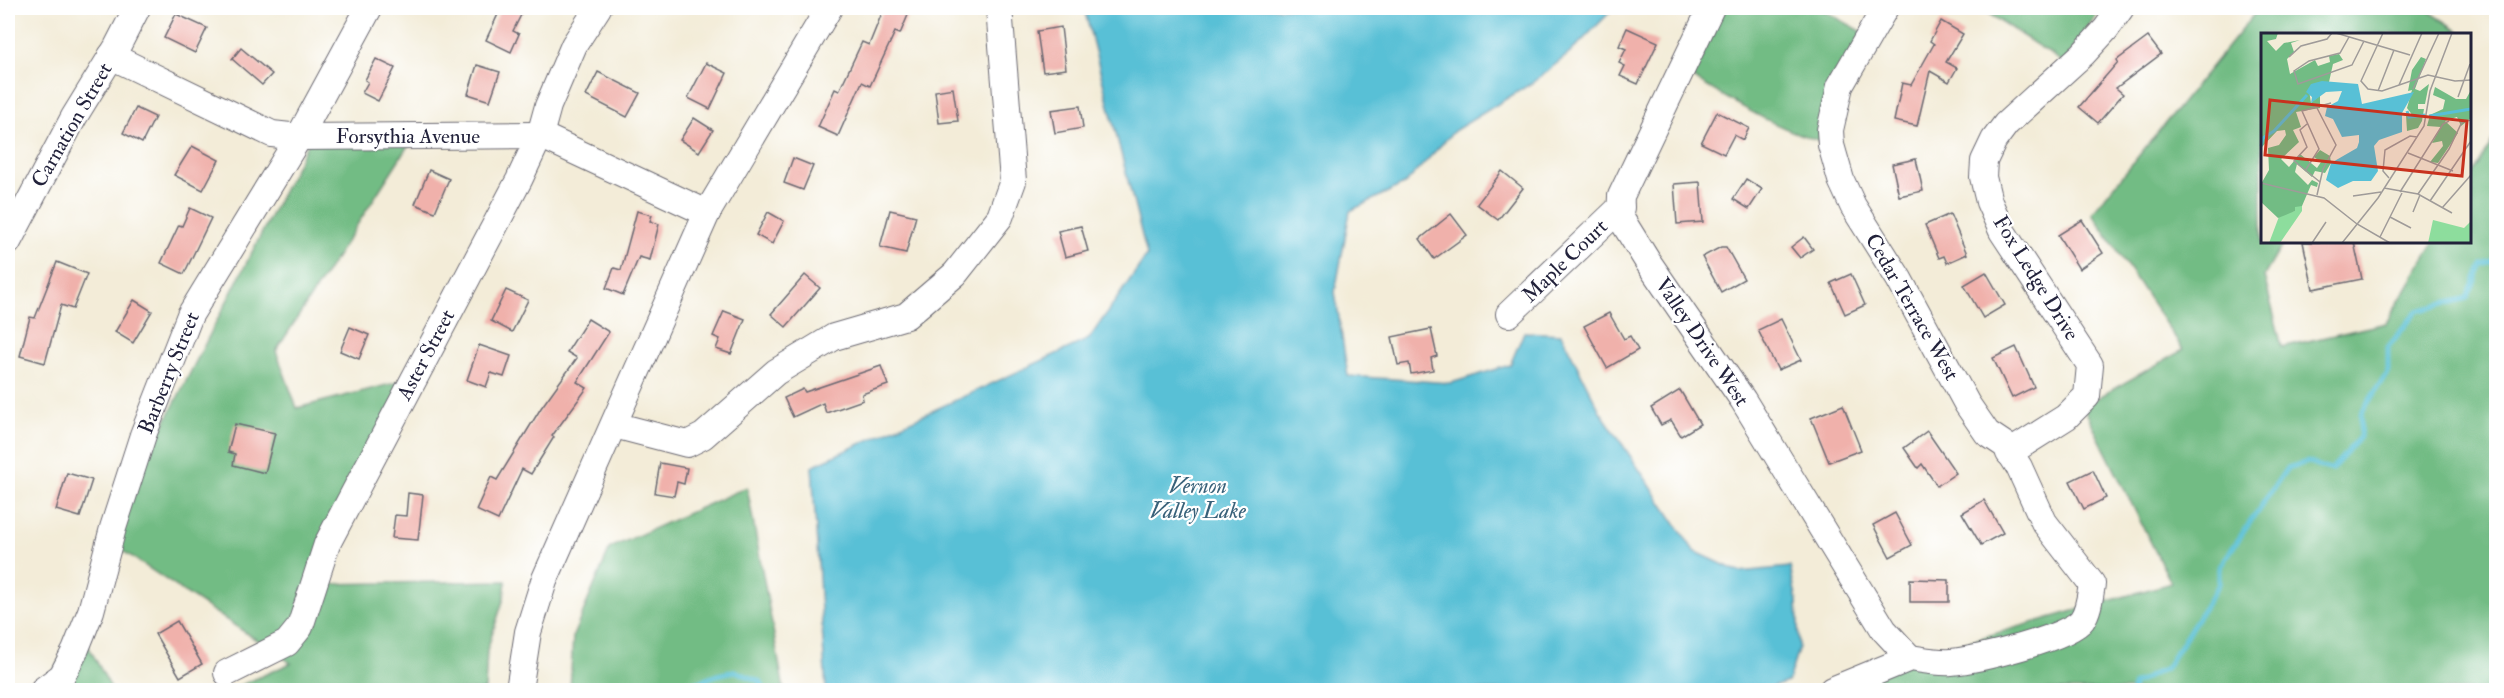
<svg xmlns="http://www.w3.org/2000/svg" width="2504" height="698" viewBox="0 0 2504 698" font-family="'IM FELL Double Pica',serif">
<style>
.forest{fill:#72bc84;stroke:#4a6f60;stroke-width:1.5}
.water{fill:#58c0d6;stroke:#3d7188;stroke-width:1.5}
.lines{fill:none;stroke-linecap:round;stroke-linejoin:round}
.stream{stroke:#58c0d6;stroke-width:5}
.building{fill:#f0b1ab}
.minor-casing{stroke:#6b6972;stroke-width:28}
.minor{stroke:#fff;stroke-width:26}
.labels{text-anchor:middle;dominant-baseline:central;stroke-width:4.5;stroke-linejoin:round;paint-order:stroke}
.street-label{font-size:21px;fill:#22223b;stroke:#fff}
.water-label{font-size:22px;font-style:italic;fill:#386179;stroke:#fff}
.inset-river{fill:none;stroke:#58c0d6;stroke-width:3}
.inset-road{fill:none;stroke:#9f9b99;stroke-width:1.5}
.view{fill:#c8321e;fill-opacity:0.15;stroke:#c8321e;stroke-width:3}
.inset-edge{fill:none;stroke:#22223b;stroke-width:3}
</style>
<rect width="100%" height="100%" fill="#fff"/>
<filter id="ink" filterUnits="userSpaceOnUse"><feTurbulence type="fractalNoise" baseFrequency=".0167" numOctaves="2"/><feDisplacementMap in="SourceGraphic" scale="12" xChannelSelector="R" yChannelSelector="G"/><feConvolveMatrix kernelMatrix="1 2 1 2 8 2 1 2 1" color-interpolation-filters="sRGB"/></filter>
<filter id="wash" filterUnits="userSpaceOnUse"><feTurbulence type="fractalNoise" baseFrequency=".008" numOctaves="4" result="noise"/><feDisplacementMap in="SourceGraphic" scale="24" xChannelSelector="R" yChannelSelector="G"/><feGaussianBlur stdDeviation="1.35" result="paint"/><feColorMatrix in="noise" values="0 0 0 0 0 0 0 0 0 0 0 0 0 0 0 0 0 1.4 0 .05"/><feComposite in="paint" operator="in"/></filter>
<g filter="url(#wash)">
<rect width="100%" height="100%" fill="#f3ecd8"/>
<!-- forest -->
<g class="forest">
<path d="M1702,8h117l55,30 -45,104c-44,-6 -110,-49 -150,-72z"/>
<path d="M1980,8h121l-37,55z"/>
<path d="M2259,8h165l34,22v4h-196v208h22l-20,34 18,71 104,-24 48,-81h36v-62l26,-46v556h-623l-1,-21 299,-86 -88,-177 100,-56 -91,-137z"/>
<path d="M418,130l-142,221 21,57 117,-30 -93,206 185,-3 -2,17 -17,52 -2,40h-255l61,-27 -186,-124 207,-404z"/>
<path d="M747,487l37,203h-56l-41,-3v3h-117l3,-54 37,-88z"/>
<path d="M77,625l35,65h-80l19,-13z"/>
</g>
<!-- water -->
<path class="water" d="M1084,8h530l-44,45 -38,30 -78,48 -48,52 -56,28 -15,81 13,84 103,7 59,-18 14,-33 37,2 39,77 94,140 45,21 51,-5 7,34 2,46 -11,35 -25,8h-937l-14,-224 277,-127 58,-84z"/>
<g class="lines">
<!-- stream -->
<g class="stream">
<path d="M602,690h18"/>
<path d="M677,690l40,-15 18,-4 26,11 3,8"/>
<path d="M2132,690l2,-6 32,-16 53,-84v-16l68,-100 21,-6 23,8 29,-33 1,-23 27,-43v-24l29,-36 50,-13 15,-33 14,-4"/>
</g>
</g>
<g id="blocks">
<!-- building -->
<g class="building">
<path d="M501,8h9l12,5 -9,18 6,3 -8,18 -25,-12z"/>
<path d="M884,8h27l-11,26 -5,-2 -25,54 -8,-4 -24,54 -20,-9 17,-38 4,2 23,-49 7,3z"/>
<path d="M176,14l31,14 -12,25 -31,-15z"/>
<path d="M1941,21l22,13 -17,28 11,6 -8,14 -19,-11 -13,55 -23,-5 8,-38 9,2 23,-41 -4,-3z"/>
<path d="M1061,27l5,42 -23,3 -6,-41z"/>
<path d="M1627,28l31,14 -20,42 -18,-8 5,-10 -6,-3 7,-14 -7,-3z"/>
<path d="M2148,37l13,17 -45,34 7,6 -25,29 -19,-16 39,-45 -1,-2z"/>
<path d="M241,48l31,26 -10,11 -30,-26z"/>
<path d="M376,59l19,9 -17,33 -16,-8 6,-11 -3,-2z"/>
<path d="M706,63l21,10 -17,36 -22,-11z"/>
<path d="M477,65l23,7 -10,29 -22,-7z"/>
<path d="M598,72l42,21 -13,24 -41,-21z"/>
<path d="M953,88l5,33 -19,2 -4,-32z"/>
<path d="M1080,106l3,22 -28,5 -4,-23z"/>
<path d="M136,108l19,9 -13,26 -19,-10z"/>
<path d="M1717,112l32,16 -6,12 -9,-5 -10,19 -23,-11z"/>
<path d="M694,118l19,12 -14,22 -19,-12z"/>
<path d="M192,146l27,14 -16,30 -29,-15z"/>
<path d="M793,158l20,8 -10,24 -19,-7z"/>
<path d="M1916,159l7,32 -24,5 -7,-32z"/>
<path d="M429,170l20,9 -14,33 -20,-8z"/>
<path d="M1502,171l21,17 -25,32 -21,-16z"/>
<path d="M1746,179l16,10 -13,20 -16,-10z"/>
<path d="M1700,182l3,40 -26,2 -3,-40z"/>
<path d="M190,208l21,10 -27,56 -23,-11 18,-38 3,1z"/>
<path d="M890,210l26,6 -10,37 -26,-6z"/>
<path d="M637,211l15,4 -2,6 9,3 -9,36 -11,-3 -16,38 -17,-7 8,-20 7,2z"/>
<path d="M768,212l16,9 -12,23 -16,-9z"/>
<path d="M1451,214l16,21 -33,24 -14,-20z"/>
<path d="M1950,214l17,40 -20,9 -3,-7 -5,2 -14,-33z"/>
<path d="M2082,220l21,33 -24,16 -21,-34z"/>
<path d="M1081,226l7,25 -23,6 -7,-26z"/>
<path d="M1804,237l9,12 -13,9 -9,-11z"/>
<path d="M2303,242h51l8,37 -49,10z"/>
<path d="M1721,247h5l18,32 -23,13 -19,-35z"/>
<path d="M57,262l30,12 -14,35 -12,-4 -16,58 -25,-7 10,-39 5,1z"/>
<path d="M1986,272l19,33 -22,13 -19,-33z"/>
<path d="M1851,274l14,31 -20,9 -14,-31z"/>
<path d="M805,275l15,13 -34,39 -15,-13z"/>
<path d="M506,290l22,10 -16,32 -21,-11z"/>
<path d="M134,300l18,11 -19,32 -18,-11z"/>
<path d="M724,311l21,8 -14,35 -15,-5 4,-10 -7,-3z"/>
<path d="M1609,313l15,26 6,-3 8,14 -31,18 -23,-42z"/>
<path d="M588,319l21,13 -32,50 10,6 -35,48 2,1 -23,37 -9,-5 -24,51 -22,-10 15,-33 6,3 44,-72 36,-50 -10,-6z"/>
<path d="M1781,319l20,41 -23,10 -20,-40z"/>
<path d="M350,327l19,8 -10,24 -19,-8z"/>
<path d="M1431,329l6,27 -6,2 2,12 -22,4 -2,-11 -11,2 -6,-28z"/>
<path d="M479,345l32,11 -7,21 -13,-4 -5,14 -19,-7z"/>
<path d="M2016,347l18,40 -22,11 -19,-40z"/>
<path d="M881,366l7,19 -26,9 1,6 -37,13 -3,-10 -30,14 -9,-19 19,-9 2,3z"/>
<path d="M1680,390l20,34 -19,12 -10,-16 -10,5 -10,-17z"/>
<path d="M1843,405l18,45 -32,12 -18,-44z"/>
<path d="M235,424l40,9 -10,40 -32,-8 2,-11 -7,-2z"/>
<path d="M1927,431l29,42 -19,13 -15,-22 -4,4 -14,-20z"/>
<path d="M660,463l27,5 -3,16 -7,-2 -3,14 -19,-3z"/>
<path d="M2093,470l13,28 -22,11 -14,-28z"/>
<path d="M67,473l25,7 -12,37 -24,-7z"/>
<path d="M408,493l15,2 -5,45 -26,-2 3,-23 11,1z"/>
<path d="M1984,500l19,33 -22,12 -19,-32z"/>
<path d="M1895,513l17,32 -22,12 -17,-32z"/>
<path d="M1910,579l39,1v22h-39z"/>
<path d="M177,621l25,43 -22,13 -25,-43z"/>
</g>
</g>
</g>
<g filter="url(#ink)">
<use href="#blocks" fill-opacity="0" stroke="#6b6972" stroke-width="1.5"/>
<g class="lines">
<!-- minor casing -->
<g class="minor-casing">
<g id="minor">
<path d="M1711,8l-90,188 -1,21 28,45 95,138 141,230 26,28"/>
<path d="M1885,8l-45,78 -10,44 1,15 10,35 12,26 46,73 68,125 20,29 18,12 14,22 25,55 48,62c-2,12 -3,26 -10,36 -13,18 -106,40 -131,42 -13,1 -27,-2 -41,-4"/>
<path d="M111,56l161,78 27,3 241,-2 167,78"/>
<path d="M8,242l66,-125 43,-70 20,-39"/>
<path d="M1509,314l112,-107"/>
<path d="M614,425l73,19 16,-8 73,-64 58,-35 72,-21 49,-42 45,-57 13,-36 -14,-173"/>
<path d="M2009,453l57,-36 21,-21 3,-31 -88,-134 -13,-29 -6,-25 1,-16 10,-21 12,-16 77,-70 23,-25 15,-21"/>
<path d="M227,673l60,-30 13,-16 27,-83 192,-364 21,-45 8,-29 26,-61 24,-37"/>
<path d="M43,690l19,-14 13,-25 16,-40 22,-83 30,-93 47,-120 109,-178 70,-129"/>
<path d="M519,690l9,-58 16,-51 163,-368 122,-205"/>
<path d="M1832,690l78,-32"/>
</g>
</g>
<!-- minor -->
<use href="#minor" class="minor"/>
</g>
</g>
<g class="labels">
<!-- street labels -->
<g class="street-label">
<text transform="translate(72 125) rotate(-60)">Carnation Street</text>
<text x="408" y="136">Forsythia Avenue</text>
<text transform="translate(1565 261) rotate(-44)">Maple Court</text>
<text transform="translate(2036 278) rotate(58)">Fox Ledge Drive</text>
<text transform="translate(1912 307) rotate(60)">Cedar Terrace West</text>
<text transform="translate(1702 342) rotate(56)">Valley Drive West</text>
<text transform="translate(426 355) rotate(-62)">Aster Street</text>
<text transform="translate(169 373) rotate(-68)">Barberry Street</text>
</g>
<!-- water labels -->
<g class="water-label">
<text x="1198" y="486">Vernon<tspan x="1198" dy="25">Valley Lake</tspan></text>
</g>
</g>
<!-- overview -->
<g transform="translate(2261 33)">
<rect width="210" height="210" fill="#f3ecd8"/>
<path d="M34,173h7v5l-22,32h-11l11,-29 15,-3zM172,187l31,8 7,-7v22h-43z" fill="#8ddd9d"/>
<path d="M0,0h17l-2,6 -9,2 9,10 8,-8 16,-3 -9,3 3,9 -7,7 3,15 25,-14 3,6 12,-4 -1,-6 10,-2 4,6 -10,4 -4,18 -20,8 2,13 9,-8v13l-24,4 5,15 -8,3 6,12 -18,17 8,8 11,-13 17,14 4,-6 -7,-5 6,-7 10,6 1,7 -6,10 -10,-2 -3,6 -15,-13 -2,8 13,13 4,-5 6,3 -1,4 -6,-2 -9,21 -7,1v4l-17,7 -17,-16v-18l8,-14 -1,-22 11,-3 7,-10 -1,-5 -8,1 -16,17zM160,24l5,2 -11,30 5,2 9,-7 -4,20h-7v5h6l-2,12 -4,7 -11,3 -1,-16 7,1 -6,-8 5,-18 -4,1 4,-21zM174,54l21,12h10l5,-9v28l-10,8 -4,-9 -12,4 13,12 -20,30 -8,-1 13,-16 -1,-5 -10,2 9,-16 -14,-1 3,-11 13,-6 2,-9 -12,-5z" fill="#72bc84"/>
<path d="M61,48l36,3 4,20 52,-12 -12,21v19l-23,8 -5,6 4,25 -7,10h-18l-15,7 -12,-8 5,-17 26,-15 2,-6v-7l-17,2 -9,-18 -8,-3 2,-9 11,-6 4,-10 -16,1 -15,11 1,-6 -6,-5 5,-8z" fill="#58c0d6"/>
<path class="inset-river" d="M146,78l2,6 16,-2M168,83l42,-7M0,113l2,-8 11,-7 33,-36"/>
<path class="inset-road" d="M75,0l74,22M122,0l-22,48 7,8 14,2 46,-16 27,6 16,-1M88,4l-9,16 -31,8 -15,10 4,13 54,-19 12,-24M28,24l12,-11 26,-7 5,-6M138,52l23,-52M152,56l26,-56M117,58l16,-41M197,64l12,-33M46,91l-7,6 7,17 -13,14 26,21M147,120l45,18M44,138l14,-22 -17,-38 29,-8M128,145l-6,-7 2,-21 25,-14 7,1M0,150l63,15 33,26 33,19M123,155l34,6 34,19M139,159l43,-68 6,-3M157,161l31,-45 13,-27 9,-2M56,162l6,-26 13,-24 -19,-37M92,163l28,-4M169,168l41,-60M181,175l29,-33M152,179l7,-17M129,184l21,11M119,204l22,-44M51,210l14,-21M81,210l36,-45 46,-72 6,-35 22,-58"/>
<path class="view" d="M9,67l197,21 -5,55 -197,-21z"/>
<rect width="210" height="210" class="inset-edge"/>
</g>
<!-- margin -->
<rect width="2504" height="698" fill="none" stroke="#fff" stroke-width="30"/>
</svg>
